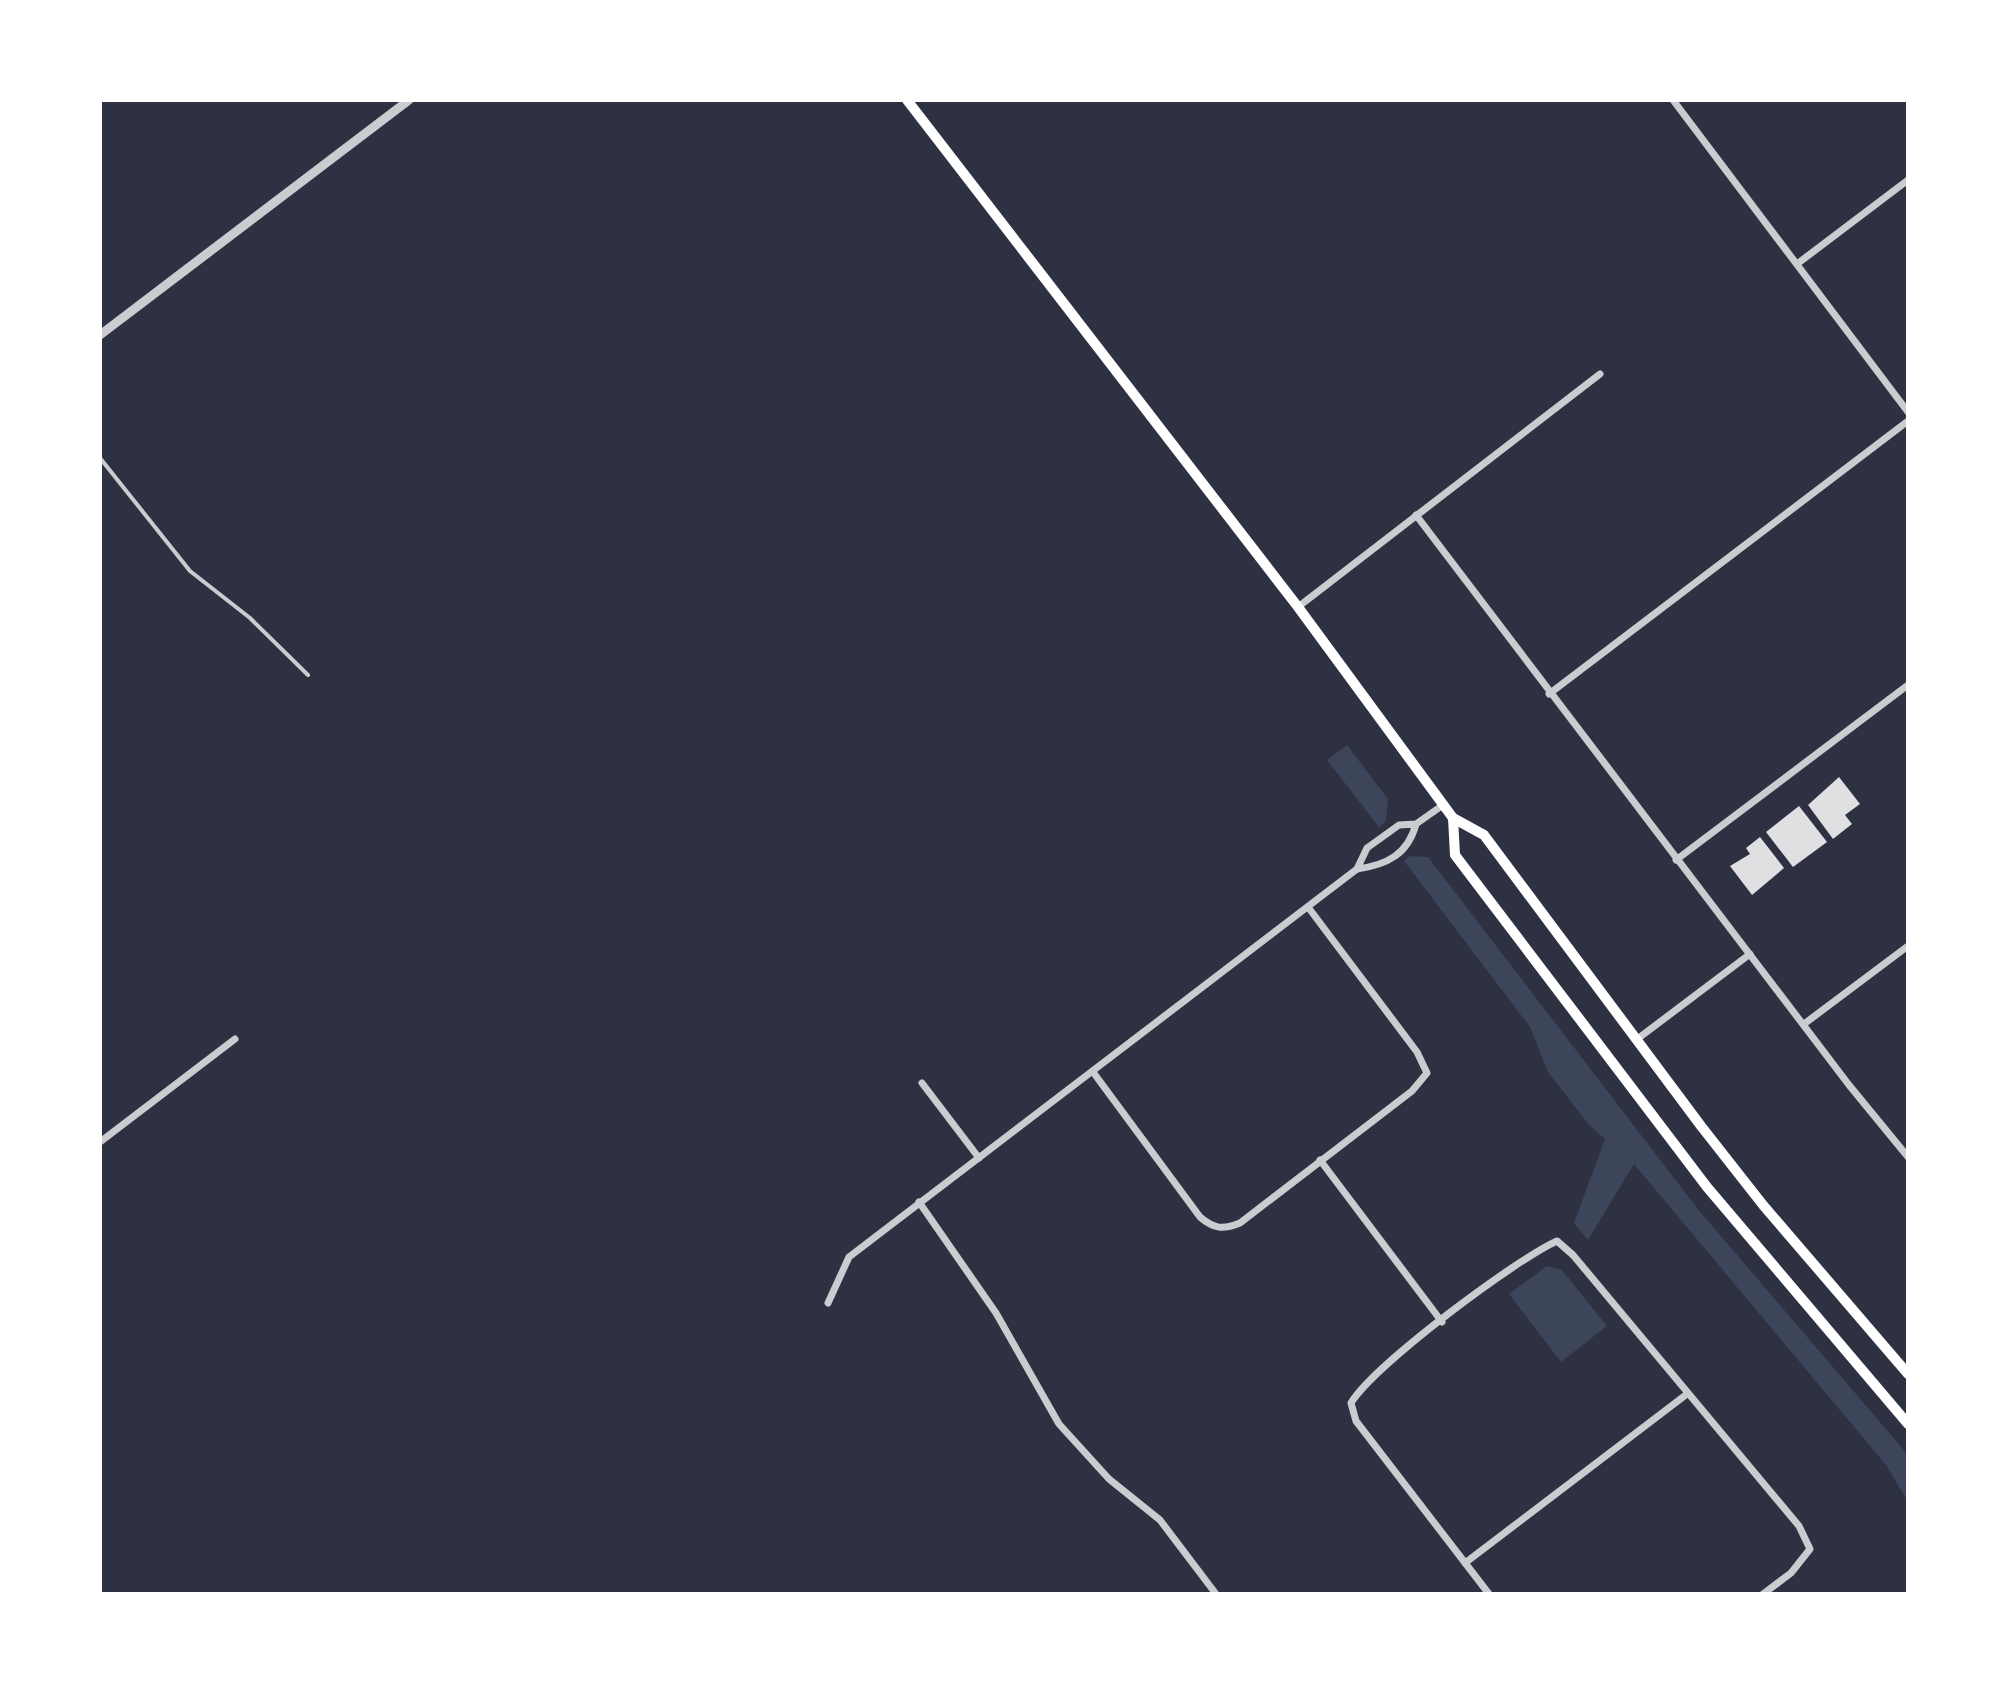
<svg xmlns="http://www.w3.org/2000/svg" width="2008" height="1694" viewBox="0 0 2008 1694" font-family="'Work Sans',sans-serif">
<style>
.green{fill:#3c4559}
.building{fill:#e0e0e3}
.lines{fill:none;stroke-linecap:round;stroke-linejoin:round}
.service{stroke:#caccd0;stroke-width:4}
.minor{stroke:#caccd0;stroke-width:7}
.tertiary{stroke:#caccd0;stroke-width:9}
.secondary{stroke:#fff;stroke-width:10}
</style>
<rect width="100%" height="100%" fill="#2d3142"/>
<!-- green -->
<g class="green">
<path d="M1347,745l41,54 -2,22 -7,6 -52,-67z"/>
<path d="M1410,856l18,1 269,351 211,247v47l-22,-37 -252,-301 -46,76 -14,-17 31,-84 -16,-14 -41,-53 -18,-45 -126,-166z"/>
<path d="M1547,1266l15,4 45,56 -46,36 -52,-68z"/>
</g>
<!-- building -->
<g class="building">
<path d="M1839,777l21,27 -15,11 7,9 -19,15 -25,-34z"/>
<path d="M1799,806l28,36 -34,25 -27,-35z"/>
<path d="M1760,837l24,31 -32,27 -22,-29 20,-12 -4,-6z"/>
</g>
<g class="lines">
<!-- service -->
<path class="service" d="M100,458l90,113 60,47 58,57"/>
<!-- minor -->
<g class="minor">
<path d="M1673,100l235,312"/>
<path d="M1797,264l111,-84"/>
<path d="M1416,515l433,570 59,72"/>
<path d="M1298,607l302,-233"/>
<path d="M1549,694l359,-273"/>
<path d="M1416,824c-8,30 -29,41 -59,45l10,-21 32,-23 17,-1 27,-19"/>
<path d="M1676,860l232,-175"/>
<path d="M1804,1024l104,-78"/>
<path d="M1636,1040l114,-86"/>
<path d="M1093,1072l107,145c14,12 23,13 40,6l172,-132 15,-18 -10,-21 -109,-145"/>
<path d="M922,1083l57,75"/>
<path d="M100,1142l135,-103"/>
<path d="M1320,1160l122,162"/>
<path d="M919,1202l77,111 63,111 50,55 51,41 56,74"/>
<path d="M828,1303l21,-46 508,-388"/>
<path d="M1465,1563l222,-169"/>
<path d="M1489,1594l-133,-173 -5,-18c23,-38 164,-143 206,-162l16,14 226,271 11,23 -19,24 -28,21"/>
</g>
<!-- tertiary -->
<path class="tertiary" d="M100,335l309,-235"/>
<!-- secondary -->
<g class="secondary">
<path d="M907,100l391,507 155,211 31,17 217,291 62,79 145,169"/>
<path d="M1453,818l2,37 252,332 201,237"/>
</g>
</g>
<!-- border -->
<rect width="2008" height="1694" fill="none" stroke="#ffffff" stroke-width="204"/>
</svg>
